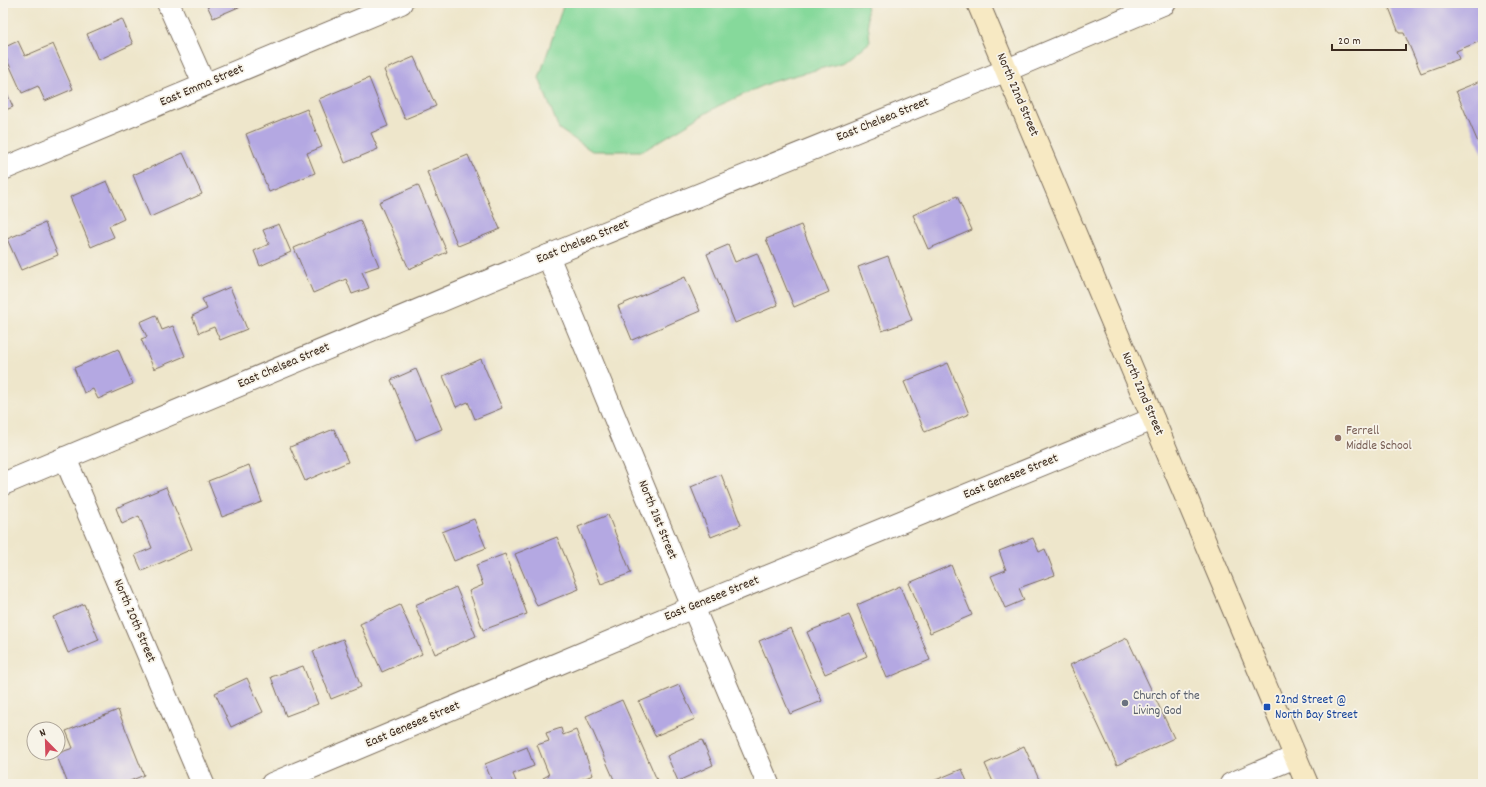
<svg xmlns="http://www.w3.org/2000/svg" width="1486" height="787" viewBox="0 0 1486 787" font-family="Dekko,sans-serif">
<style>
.green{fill:#86d99b;stroke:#60825c}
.building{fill:#b4a8e2}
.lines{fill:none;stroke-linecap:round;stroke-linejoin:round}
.minor-casing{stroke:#7a6c5b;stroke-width:24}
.secondary-casing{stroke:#7a6c5b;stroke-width:24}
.minor{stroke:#fff;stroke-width:22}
.secondary{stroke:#f7e9c3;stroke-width:22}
.education-dot{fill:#8d6e63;stroke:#f7f3e8;stroke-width:1.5}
.worship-dot{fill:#6b7280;stroke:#f7f3e8;stroke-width:1.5}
.transit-dot{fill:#1a4fb4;stroke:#f7f3e8;stroke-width:1.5}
.labels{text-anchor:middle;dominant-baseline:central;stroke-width:3.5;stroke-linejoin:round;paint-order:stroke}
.street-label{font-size:13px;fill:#3b2a1e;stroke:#f7f3e8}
.education-label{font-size:13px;fill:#785e54;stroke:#f7f3e8;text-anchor:start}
.worship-label{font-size:13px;fill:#5b616d;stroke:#f7f3e8;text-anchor:start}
.transit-label{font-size:13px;fill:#164399;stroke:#f7f3e8;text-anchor:start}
</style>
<rect width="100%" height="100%" fill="#f7f3e8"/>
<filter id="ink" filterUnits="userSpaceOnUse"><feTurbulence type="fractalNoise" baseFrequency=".025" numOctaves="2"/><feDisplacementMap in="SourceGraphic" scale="8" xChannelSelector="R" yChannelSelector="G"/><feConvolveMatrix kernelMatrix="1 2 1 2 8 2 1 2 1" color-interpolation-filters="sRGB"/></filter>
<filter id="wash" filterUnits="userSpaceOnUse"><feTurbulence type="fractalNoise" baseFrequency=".012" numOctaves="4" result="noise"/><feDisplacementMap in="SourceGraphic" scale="16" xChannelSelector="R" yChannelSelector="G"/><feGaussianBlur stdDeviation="0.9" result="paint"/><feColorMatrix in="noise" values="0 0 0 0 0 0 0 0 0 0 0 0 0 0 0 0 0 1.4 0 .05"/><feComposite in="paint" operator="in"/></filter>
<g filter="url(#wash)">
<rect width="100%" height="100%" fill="#eee6cb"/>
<!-- green -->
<path class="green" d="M564,3h302l4,39 -25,20 -74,20 -53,24 -75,45h-51l-33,-22 -20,-51z"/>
<g id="blocks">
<!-- building -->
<g class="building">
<path d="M206,3h42l-35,15z"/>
<path d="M1391,3h92v37l-27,11 3,8 -38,14 -17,-40h-5l-11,-28z"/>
<path d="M122,19l11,25 -35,16 -11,-26z"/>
<path d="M18,41l7,15 28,-12 20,45 -28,12 -7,-15 -16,7 -19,-42v-3z"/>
<path d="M414,57l22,49 -31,13 -21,-49z"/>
<path d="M369,78l19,48 -17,7 7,16 -33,14 -26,-64z"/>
<path d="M1483,80v74l-27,-63z"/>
<path d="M3,84l10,23 -10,4z"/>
<path d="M307,109l15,38 -15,6 8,20 -46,19 -23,-58z"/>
<path d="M183,153l19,41 -52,23 -17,-42z"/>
<path d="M468,155l32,74 -42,17 -31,-74z"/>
<path d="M107,181l17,38 -15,7 5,11 -23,10 -21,-50z"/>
<path d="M418,185l29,67 -38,17 -30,-67z"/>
<path d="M957,196l15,34 -44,19 -15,-34z"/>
<path d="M360,220l19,46 -17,6 7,16 -17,6 -6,-15 -33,14 -19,-45z"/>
<path d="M45,223l13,32 -37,15 -14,-31z"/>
<path d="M279,224l12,28 -31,14 -6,-15 15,-7 -6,-14z"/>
<path d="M801,225l28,67 -35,15 -28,-68z"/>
<path d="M728,245l7,17 22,-9 21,52 -43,18 -28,-69z"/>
<path d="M888,256l24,64 -30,11 -24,-64z"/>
<path d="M685,277l15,34 -68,29 -14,-34z"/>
<path d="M230,287l17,42 -27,11 -6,-13 -15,6 -7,-17 15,-7 -5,-10z"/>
<path d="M156,315l6,15 11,-4 12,30 -31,13 -13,-30 6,-2 -7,-15z"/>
<path d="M118,349l15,35 -35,15 -5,-10 -9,4 -10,-25z"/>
<path d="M481,359l21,49 -27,11 -7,-17 -12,5 -13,-31z"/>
<path d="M948,363l21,51 -44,18 -21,-50z"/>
<path d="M416,369l26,60 -26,11 -25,-60z"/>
<path d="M334,429l14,33 -43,19 -15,-34z"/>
<path d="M249,465l13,37 -40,15 -14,-36z"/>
<path d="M721,474l20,51 -30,12 -20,-50z"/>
<path d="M166,487l26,62 -50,22 -7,-16 17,-7 -13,-32 -17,8 -6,-16z"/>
<path d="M608,515l23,58 -30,11 -23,-57z"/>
<path d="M474,519l12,29 -32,13 -12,-29z"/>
<path d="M557,537l22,52 -42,17 -22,-52z"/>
<path d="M1033,538l6,14 6,-3 10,26 -36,13 5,12 -19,8 -14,-32 15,-6 -7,-19z"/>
<path d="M505,554l22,60 -44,16 -14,-39 14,-6 -7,-20z"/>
<path d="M951,565l21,50 -42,18 -21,-50z"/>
<path d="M900,586l30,74 -43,18 -30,-73z"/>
<path d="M456,587l20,49 -41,18 -20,-49z"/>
<path d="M84,604l15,36 -31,13 -15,-36z"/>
<path d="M400,605l22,49 -40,18 -22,-48z"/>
<path d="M849,615l18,41 -42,18 -18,-42z"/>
<path d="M791,628l31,73 -32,13 -31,-73z"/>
<path d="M1127,638l47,100 -57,27 -47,-100z"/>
<path d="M343,639l18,48 -30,12 -18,-48z"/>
<path d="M303,666l15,38 -32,12 -15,-39z"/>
<path d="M247,678l16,34 -32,15 -16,-34z"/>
<path d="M679,685l16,34 -40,17 -16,-34z"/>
<path d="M622,700l35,80 -10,4h-31l-30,-68z"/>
<path d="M118,710l26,65 -21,9h-55l-12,-30 17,-6 -7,-17z"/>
<path d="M561,728l2,7 13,-5 17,45 -20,8v1h-28l-2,-6 6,-3 -12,-30 12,-4 -3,-8z"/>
<path d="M702,740l11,25 -35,16 -11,-25z"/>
<path d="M1024,746l17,38h-47l-9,-20z"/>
<path d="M527,747l7,19 -21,8 4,10h-24l-8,-20z"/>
<path d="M962,769l6,15h-36l-1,-2z"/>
</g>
</g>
</g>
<g filter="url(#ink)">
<use href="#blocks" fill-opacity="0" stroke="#7a6c5b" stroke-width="1"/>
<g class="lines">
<!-- minor casing -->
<g class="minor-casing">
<g id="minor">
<path d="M168,3l36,81"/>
<path d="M3,169l398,-166"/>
<path d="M548,256l145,351 75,177"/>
<path d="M65,458l138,326"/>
<path d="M3,484l545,-228 459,-186 158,-67"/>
<path d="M272,784l421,-177 460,-188"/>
<path d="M1231,784l64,-27"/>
</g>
</g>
<!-- secondary casing -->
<g class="secondary-casing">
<path id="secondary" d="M978,3l329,781"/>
</g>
<!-- minor -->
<use href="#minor" class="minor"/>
<!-- secondary -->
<use href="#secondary" class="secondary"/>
</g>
</g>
<!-- markers -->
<circle class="education-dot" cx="1338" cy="438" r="4"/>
<circle class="worship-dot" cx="1125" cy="703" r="4"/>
<rect class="transit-dot" x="1263" y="703" width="8" height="8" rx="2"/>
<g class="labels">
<!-- street labels -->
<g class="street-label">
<text transform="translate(202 86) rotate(-23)">East Emma Street</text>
<text transform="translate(1017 95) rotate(67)">North 22nd Street</text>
<text transform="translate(883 120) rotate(-22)">East Chelsea Street</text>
<text transform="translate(583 242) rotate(-22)">East Chelsea Street</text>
<text transform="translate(284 366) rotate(-23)">East Chelsea Street</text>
<text transform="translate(1142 394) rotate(67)">North 22nd Street</text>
<text transform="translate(1011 477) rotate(-22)">East Genesee Street</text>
<text transform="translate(657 520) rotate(68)">North 21st Street</text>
<text transform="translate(712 599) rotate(-22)">East Genesee Street</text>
<text transform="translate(134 621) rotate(67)">North 20th Street</text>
<text transform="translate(413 725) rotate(-23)">East Genesee Street</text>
</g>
<!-- education labels -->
<g class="education-label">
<text x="1346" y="431">Ferrell<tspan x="1346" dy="15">Middle School</tspan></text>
</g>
<!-- worship labels -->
<g class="worship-label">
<text x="1133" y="696">Church of the<tspan x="1133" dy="15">Living God</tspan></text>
</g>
<!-- transit labels -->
<g class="transit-label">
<text x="1275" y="700">22nd Street @<tspan x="1275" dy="15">North Bay Street</tspan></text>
</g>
</g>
<!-- margin -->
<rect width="1486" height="787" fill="none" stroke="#f7f3e8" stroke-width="16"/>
<!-- north arrow -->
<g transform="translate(46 741) rotate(337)"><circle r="19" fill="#f7f3e8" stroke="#aca397"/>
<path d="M0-3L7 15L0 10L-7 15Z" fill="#d1495b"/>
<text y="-6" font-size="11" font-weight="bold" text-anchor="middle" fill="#3b2a1e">N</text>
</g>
<!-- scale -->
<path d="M1332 44v6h74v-6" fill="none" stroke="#3b2a1e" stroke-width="2"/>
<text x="1338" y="44" font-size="12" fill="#3b2a1e" stroke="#f7f3e8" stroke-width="3" paint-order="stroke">20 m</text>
</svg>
